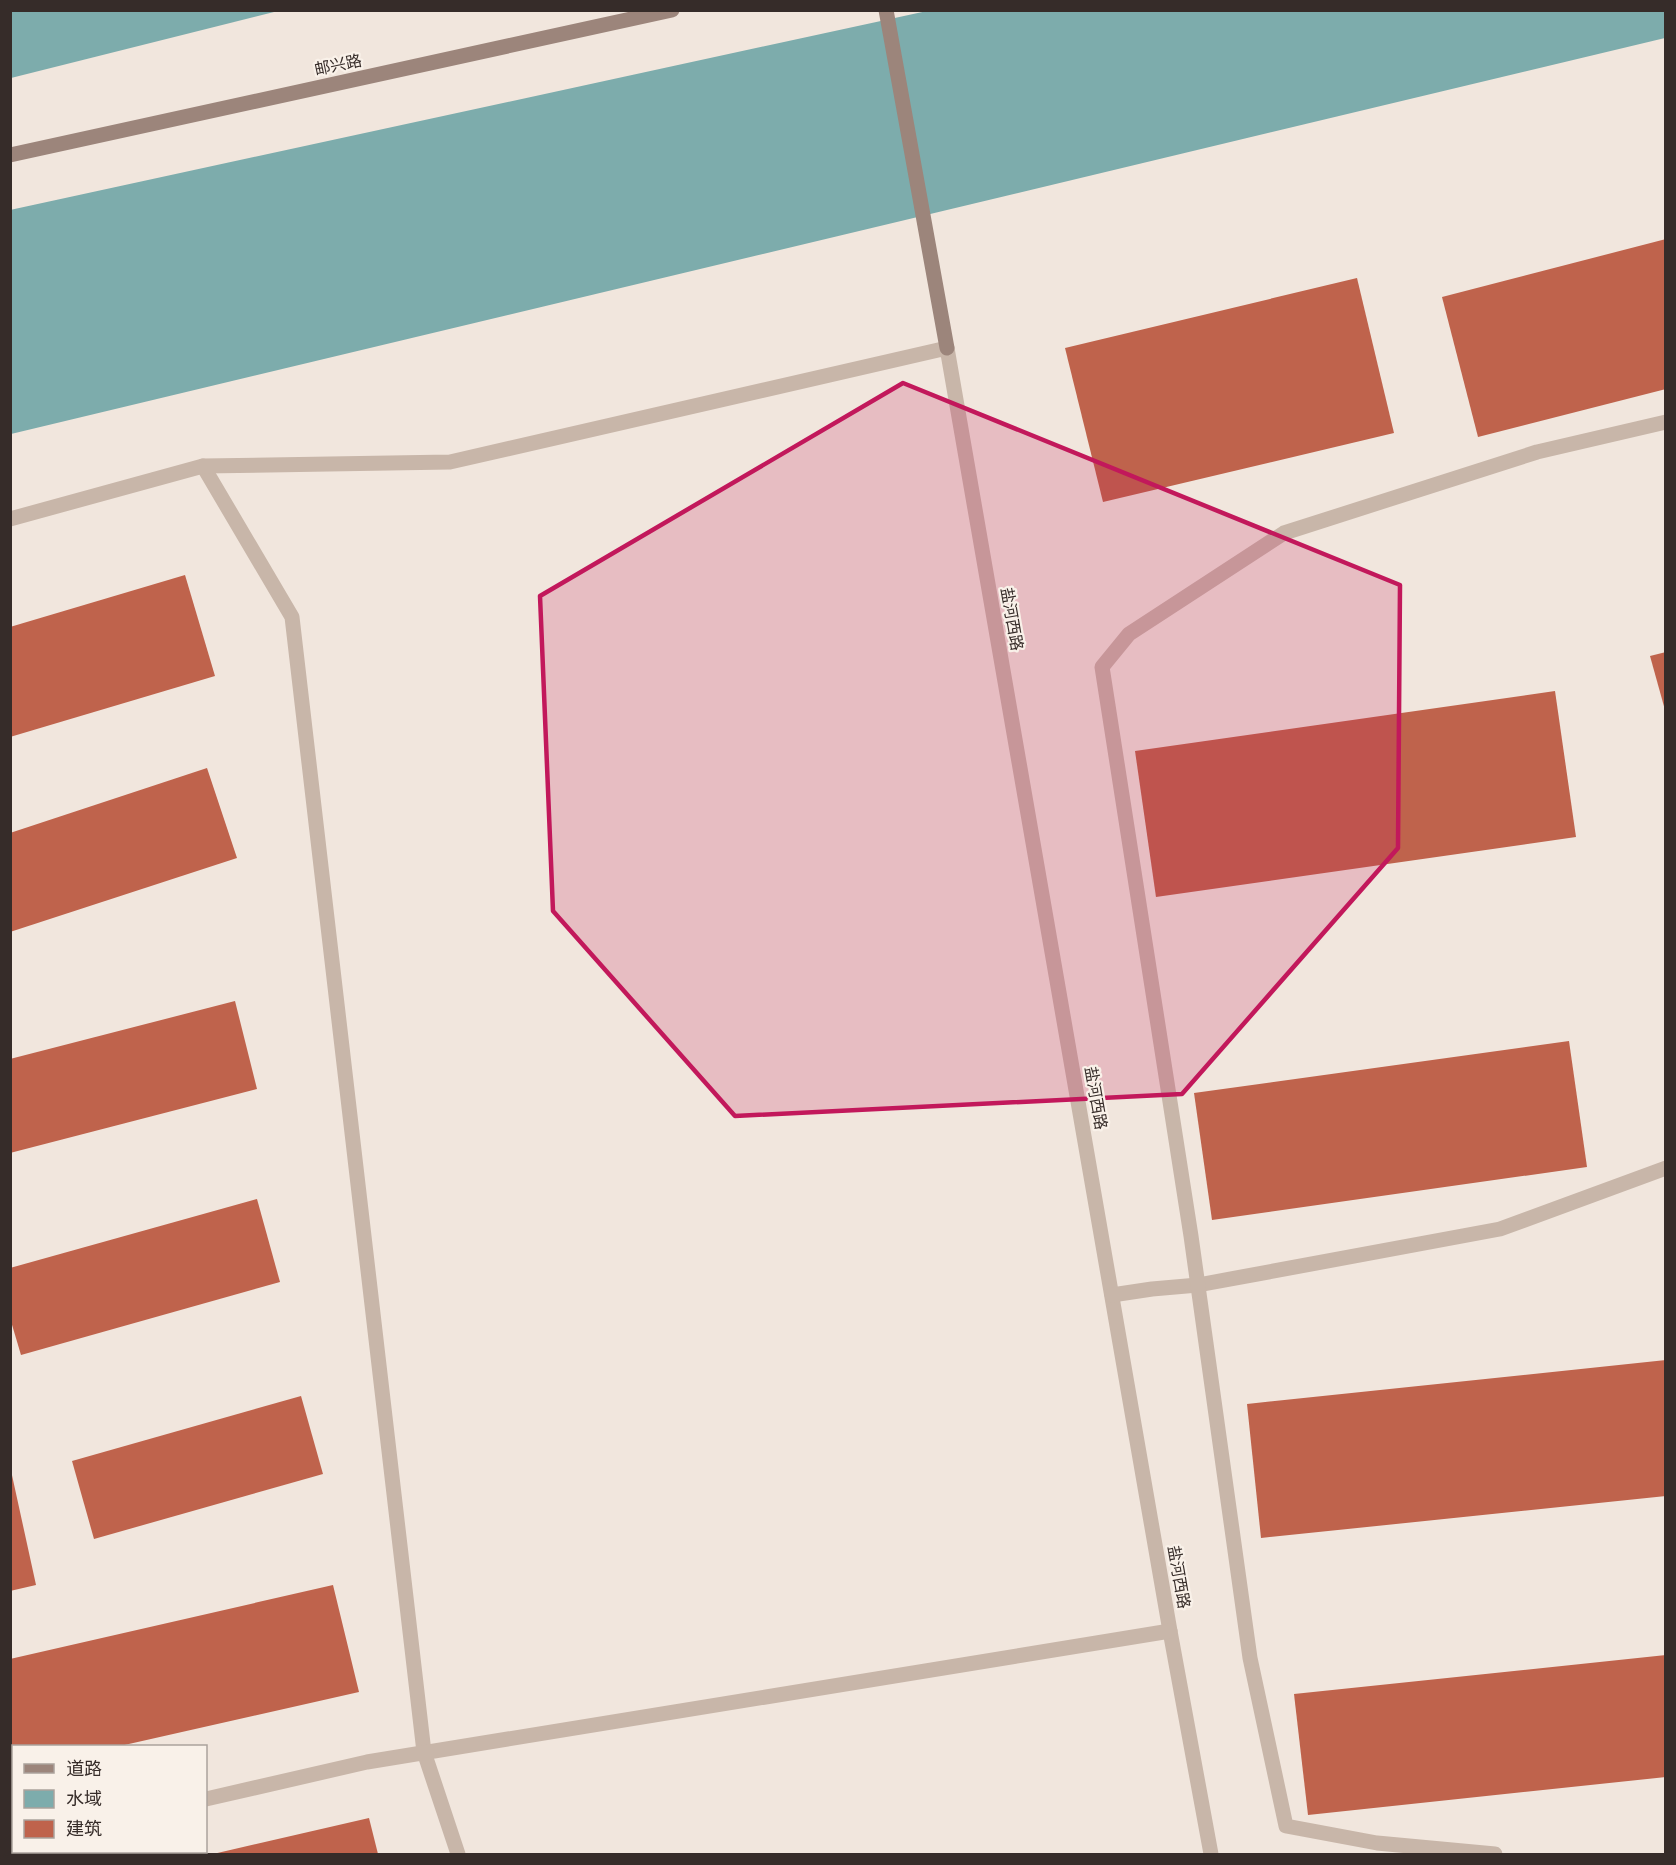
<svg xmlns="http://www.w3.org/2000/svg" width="1676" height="1865" viewBox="0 0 1676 1865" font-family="Poppins,'Noto Sans SC',sans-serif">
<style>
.water{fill:#7dacac}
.building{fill:#bf634c}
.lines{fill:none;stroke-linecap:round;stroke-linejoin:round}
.street{stroke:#c8b6a9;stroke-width:15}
.secondary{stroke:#9c857b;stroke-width:15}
.marked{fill:#c2185b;fill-opacity:0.2;stroke:#c2185b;stroke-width:4.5;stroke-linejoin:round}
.labels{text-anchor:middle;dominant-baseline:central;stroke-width:4.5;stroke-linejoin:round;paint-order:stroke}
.street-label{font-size:16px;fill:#362c29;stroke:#f9f1e9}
</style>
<rect width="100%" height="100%" fill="#f1e6dd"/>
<!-- water -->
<g class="water">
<path d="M11,10h267v1l-267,67z"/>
<path d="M927,11h738v27l-1654,396 -1,-224z"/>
</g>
<!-- building -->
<g class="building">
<path d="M1666,239v150l-188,48 -36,-140z"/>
<path d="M1357,278l37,155 -291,69 -38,-154z"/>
<path d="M185,575l30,101 -205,61v-110z"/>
<path d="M1666,652v57l-1,1 -15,-54z"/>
<path d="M1555,691l21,146 -420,60 -21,-146z"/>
<path d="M207,768l30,90 -227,74v-99z"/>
<path d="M235,1001l22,88 -247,64v-94z"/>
<path d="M1569,1041l18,126 -375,53 -18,-127z"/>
<path d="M257,1199l23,83 -259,73 -11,-37v-50z"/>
<path d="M1666,1360v136l-405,42 -14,-134z"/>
<path d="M301,1396l22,78 -229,65 -22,-78z"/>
<path d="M10,1466l26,119 -26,6z"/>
<path d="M333,1585l26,107 -239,54h-106v25l-4,1v-113z"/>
<path d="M1666,1655v122l-358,38 -14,-121z"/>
<path d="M369,1818l9,36h-165z"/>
</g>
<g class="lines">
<!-- street -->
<g class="street">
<path d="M203,466l89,151 132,1135 34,102"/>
<path d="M10,519l193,-53 247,-4 497,-114 223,1283 41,223"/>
<path d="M1112,1295l40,-6 46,-4 302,-56 166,-61"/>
<path d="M206,1799l161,-37 803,-131"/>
<path d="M10,1843h4"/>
<path d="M1495,1854l-118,-11 -91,-17 -36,-168 -59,-422 -89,-569 27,-33 155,-101 253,-81 129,-30"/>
</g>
<!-- secondary -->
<g class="secondary">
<path d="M886,10l61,338"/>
<path d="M10,155l662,-145"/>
</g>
</g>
<!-- marked area -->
<path class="marked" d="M903,383l497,202 -2,263 -216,246 -447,22 -182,-205 -13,-315z"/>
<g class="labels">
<!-- street labels -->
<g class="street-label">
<text transform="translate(338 65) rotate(-12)">邮兴路</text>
<text transform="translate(1012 619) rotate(80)">盐河西路</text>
<text transform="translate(1096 1098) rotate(80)">盐河西路</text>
<text transform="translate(1179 1577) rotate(80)">盐河西路</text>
</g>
</g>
<!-- border -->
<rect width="1676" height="1865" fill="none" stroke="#362c29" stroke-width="24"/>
<!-- legend -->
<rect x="12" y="1745" width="195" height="108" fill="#f9f1e9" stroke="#aba29c" stroke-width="1.5"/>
<rect x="24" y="1764" width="30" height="9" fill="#9c857b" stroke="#aba29c" stroke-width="1.5"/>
<text x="66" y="1775" font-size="18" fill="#362c29">道路</text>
<rect x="24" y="1790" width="30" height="18" fill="#7dacac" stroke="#aba29c" stroke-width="1.5"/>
<text x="66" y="1805" font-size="18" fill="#362c29">水域</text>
<rect x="24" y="1820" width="30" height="18" fill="#bf634c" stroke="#aba29c" stroke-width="1.5"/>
<text x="66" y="1835" font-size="18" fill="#362c29">建筑</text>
</svg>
